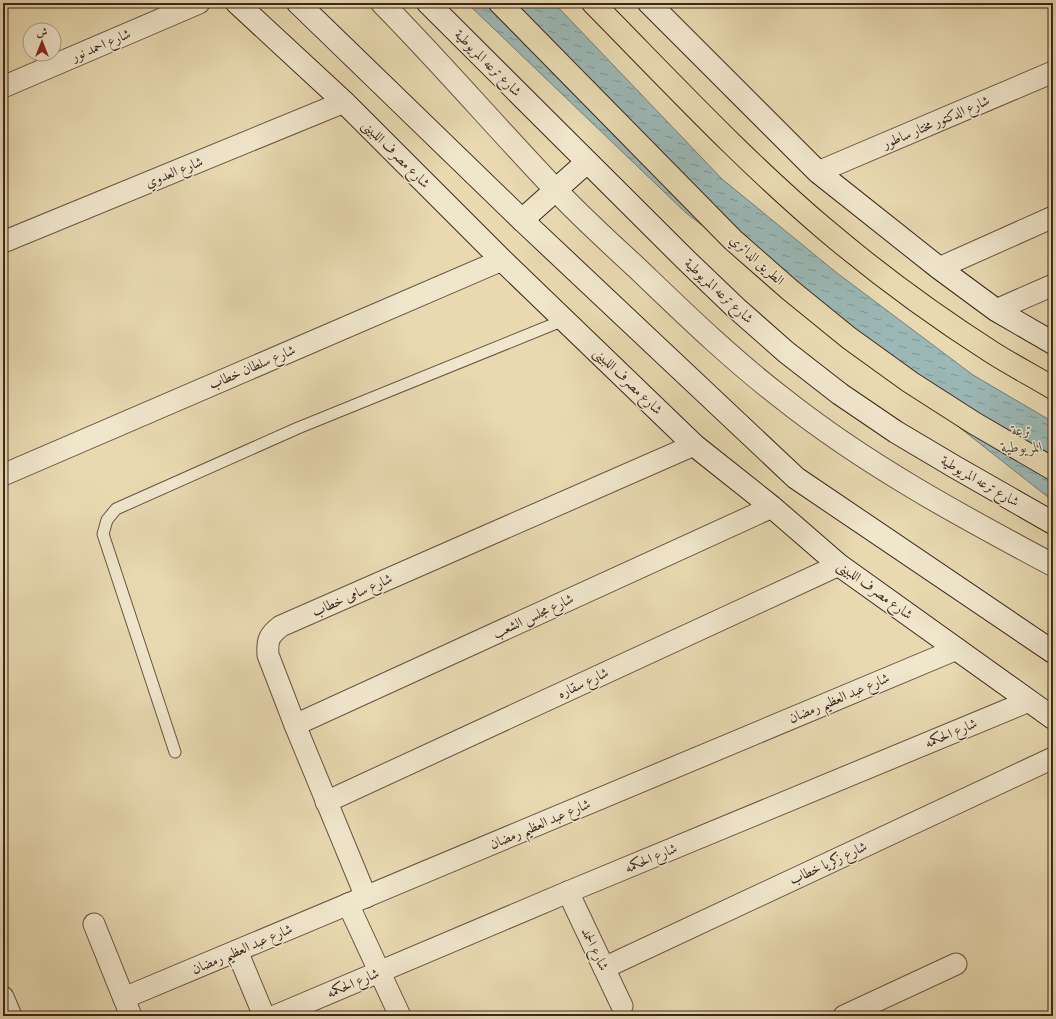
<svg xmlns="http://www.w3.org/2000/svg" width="1056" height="1019" viewBox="0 0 1056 1019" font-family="Alegreya,Amiri,serif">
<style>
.water{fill:url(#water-ripples);stroke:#757e79}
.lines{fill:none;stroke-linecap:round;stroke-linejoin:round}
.service-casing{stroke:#685442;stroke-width:13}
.minor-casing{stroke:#685442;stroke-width:23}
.tertiary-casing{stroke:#685442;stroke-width:24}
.secondary-casing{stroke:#3d271d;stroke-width:24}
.motorway-casing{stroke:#3d271d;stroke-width:24}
.service{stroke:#f0e6cc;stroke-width:11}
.minor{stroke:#f0e6cc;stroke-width:21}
.tertiary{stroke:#f0e6cc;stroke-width:22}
.secondary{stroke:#f0e6cc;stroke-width:22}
.motorway{stroke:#e8d9b1;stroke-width:22}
.labels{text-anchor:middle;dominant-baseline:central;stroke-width:3;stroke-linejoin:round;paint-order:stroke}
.street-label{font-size:14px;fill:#3d271d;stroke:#f0e6cc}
.water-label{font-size:15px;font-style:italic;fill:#544b43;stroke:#f0e6cc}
</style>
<defs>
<pattern id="water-ripples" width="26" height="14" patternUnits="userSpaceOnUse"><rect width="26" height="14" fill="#9bb8b6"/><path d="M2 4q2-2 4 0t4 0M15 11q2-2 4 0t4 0" fill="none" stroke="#809693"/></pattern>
</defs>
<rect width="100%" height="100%" fill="#e8d9b1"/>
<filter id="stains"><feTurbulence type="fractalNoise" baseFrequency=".005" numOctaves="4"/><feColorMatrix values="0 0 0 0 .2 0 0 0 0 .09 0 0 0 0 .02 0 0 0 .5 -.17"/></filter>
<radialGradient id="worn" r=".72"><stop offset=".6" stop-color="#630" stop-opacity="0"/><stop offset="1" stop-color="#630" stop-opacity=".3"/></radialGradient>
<!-- water -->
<path class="water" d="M467,3h87l168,176 115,94 136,102 80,47v79l-368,-289z"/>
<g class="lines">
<!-- service casing -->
<g class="service-casing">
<path id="service" d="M175,752l-72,-218 4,-14 9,-11 182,-81 266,-108"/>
</g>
<!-- minor casing -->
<g class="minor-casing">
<g id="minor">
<path d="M3,87l196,-84"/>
<path d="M818,172l235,-100"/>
<path d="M3,242l341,-140"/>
<path d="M939,268l114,-51"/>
<path d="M996,310l57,-25"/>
<path d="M3,475l499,-215"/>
<path d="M295,725l477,-218"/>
<path d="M326,802l513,-237"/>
<path d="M568,892l54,114"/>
<path d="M366,897l-71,-172 -27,-70c-1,-15 1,-20 13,-29l413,-181"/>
<path d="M348,904l52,112"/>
<path d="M94,924l37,92"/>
<path d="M237,951l27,65"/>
<path d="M604,968l449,-210"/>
<path d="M3,997l8,19"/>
<path d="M124,998l833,-349"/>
<path d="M275,1016l293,-124 461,-191"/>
<path d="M844,1016l112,-52"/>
</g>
</g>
<!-- tertiary casing -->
<g class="tertiary-casing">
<path id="tertiary" d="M382,3c59,60 114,124 172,185 26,28 55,54 83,80 47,45 93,90 145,130 83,66 177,117 271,167"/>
</g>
<!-- secondary casing -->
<g class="secondary-casing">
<g id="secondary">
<path d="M237,3l107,99 158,158 192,185 78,62 67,58 214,153"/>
<path d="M298,3l224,217 274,258 257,174"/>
<path d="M428,3l258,257 49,47 51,45 54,42 56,38 59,35 98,56"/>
<path d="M649,3l169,169 121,96 57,42 57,33"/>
<path d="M522,220l65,-58"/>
</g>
</g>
<!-- motorway casing -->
<g class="motorway-casing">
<g id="motorway">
<path d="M500,3l233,237 57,50 59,48 61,44 64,41 79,46"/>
<path d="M593,3c76,77 151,158 234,228 52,44 108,85 166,122 19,12 40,23 60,35"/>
</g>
</g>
<!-- service -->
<use href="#service" class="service"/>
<!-- minor -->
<use href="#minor" class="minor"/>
<!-- tertiary -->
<use href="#tertiary" class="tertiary"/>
<!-- secondary -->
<use href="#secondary" class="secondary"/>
<!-- motorway -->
<use href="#motorway" class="motorway"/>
</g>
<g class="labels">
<!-- street labels -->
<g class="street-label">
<text transform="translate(101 45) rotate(-23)">شارع احمد نور</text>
<text transform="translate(488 63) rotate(45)">شارع ترعه المريوطية</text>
<text transform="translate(936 122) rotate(-23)">شارع الدكتور مختار ساطور</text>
<text transform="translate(396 154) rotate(45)">شارع مصرف اللبينى</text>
<text transform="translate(174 172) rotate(-22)">شارع العدوي</text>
<text transform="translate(757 260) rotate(42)">الطريق الدائري</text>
<text transform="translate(719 291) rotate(43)">شارع ترعه المريوطية</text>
<text transform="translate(252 367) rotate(-23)">شارع سلطان خطاب</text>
<text transform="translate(628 381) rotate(44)">شارع مصرف اللبينى</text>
<text transform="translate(980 481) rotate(30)">شارع ترعه المريوطية</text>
<text transform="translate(875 590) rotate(36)">شارع مصرف اللبينى</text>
<text transform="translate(352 595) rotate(-24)">شارع سامى خطاب</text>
<text transform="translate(533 616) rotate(-25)">شارع مجلس الشعب</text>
<text transform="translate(583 683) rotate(-25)">شارع سقاره</text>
<text transform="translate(839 698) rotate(-23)">شارع عبد العظيم رمضان</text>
<text transform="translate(951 733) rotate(-23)">شارع الحكمه</text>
<text transform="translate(540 824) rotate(-23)">شارع عبد العظيم رمضان</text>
<text transform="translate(651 858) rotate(-23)">شارع الحكمه</text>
<text transform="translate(828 863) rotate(-25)">شارع زكريا خطاب</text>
<text transform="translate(242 949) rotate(-23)">شارع عبد العظيم رمضان</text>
<text transform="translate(595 949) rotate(64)">شارع الحمد</text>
<text transform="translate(353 983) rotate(-23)">شارع الحكمه</text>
</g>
<!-- water labels -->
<g class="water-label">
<text x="1022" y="430">ترعة<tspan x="1022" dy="17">المريوطية</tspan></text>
</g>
</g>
<!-- margin -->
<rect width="1056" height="1019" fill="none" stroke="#e8d9b1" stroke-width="16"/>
<rect x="4" y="4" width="1048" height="1011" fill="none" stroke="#3d271d" stroke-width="2"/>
<rect x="8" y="8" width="1040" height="1003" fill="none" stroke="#3d271d"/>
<!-- north arrow -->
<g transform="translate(42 42)"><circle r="19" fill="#f0e6cc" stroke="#a89a86"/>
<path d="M0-3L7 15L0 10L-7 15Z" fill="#8f2418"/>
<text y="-6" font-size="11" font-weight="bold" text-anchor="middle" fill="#3d271d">ش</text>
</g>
<rect width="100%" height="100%" filter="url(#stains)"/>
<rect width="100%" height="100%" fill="url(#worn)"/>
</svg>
